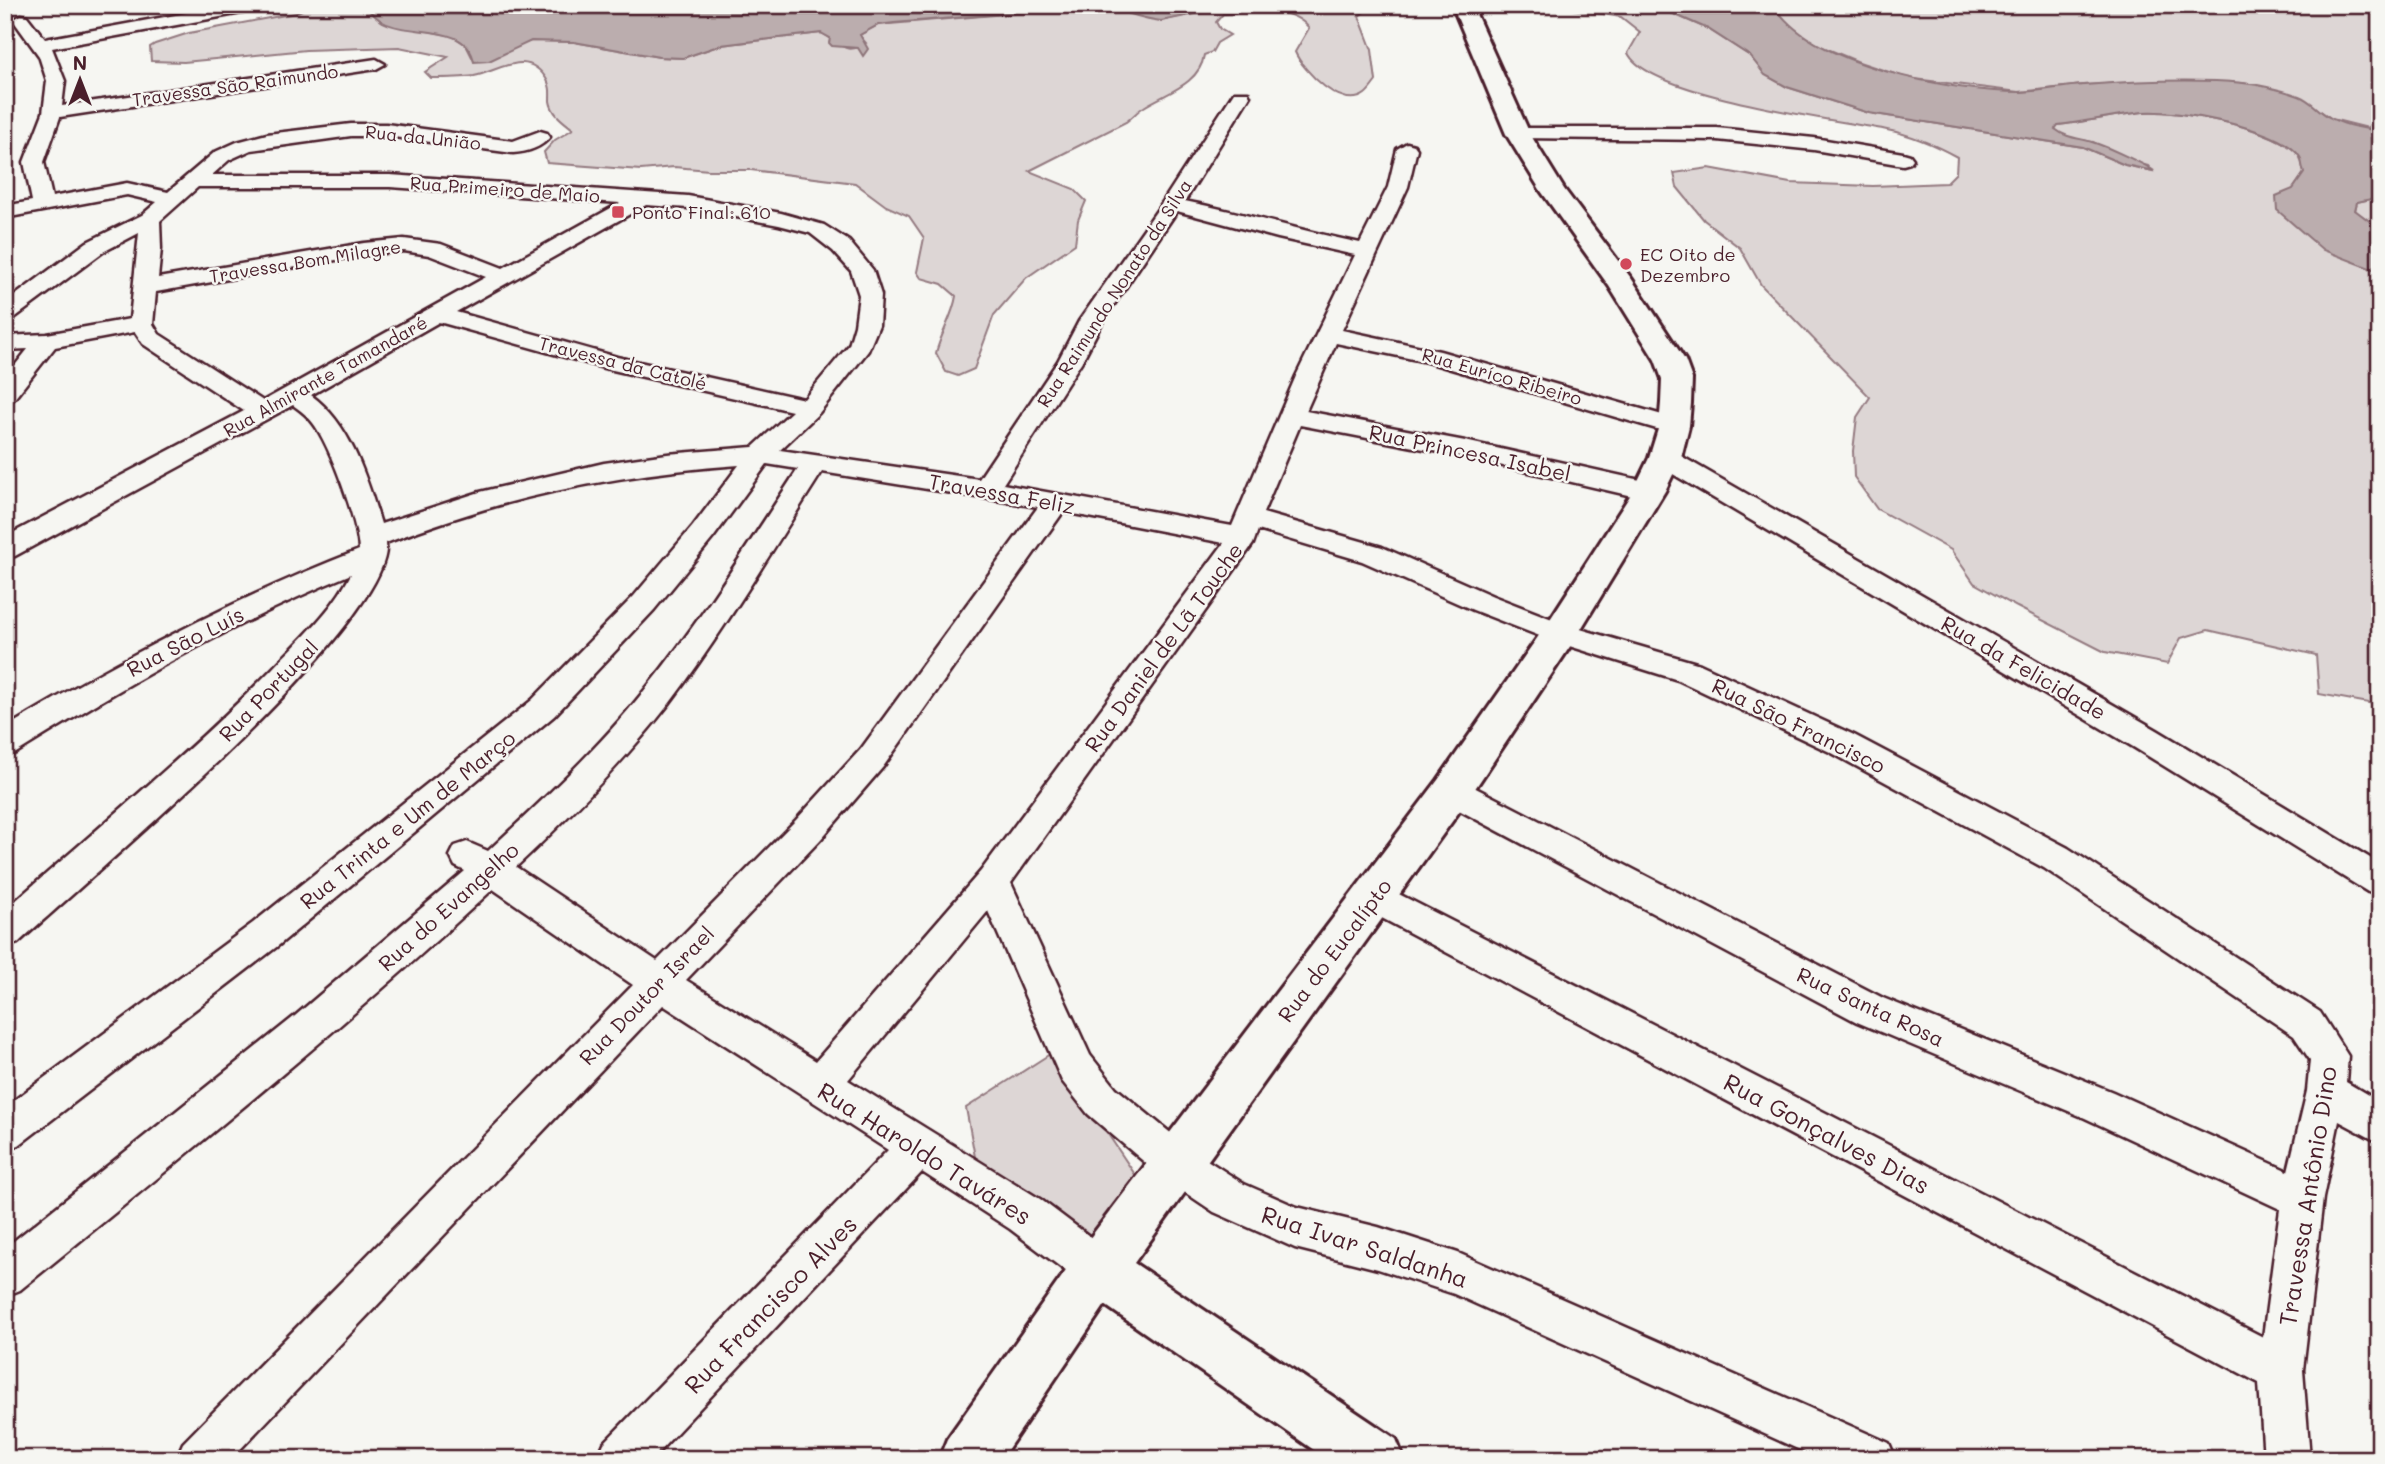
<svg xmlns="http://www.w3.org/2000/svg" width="2385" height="1464" viewBox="0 0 2385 1464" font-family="Mali,sans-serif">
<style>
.green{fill:#ddd6d5;stroke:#947a80;stroke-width:2}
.water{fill:#bbadae;stroke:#8e747a;stroke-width:2}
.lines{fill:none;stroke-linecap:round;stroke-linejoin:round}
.street-casing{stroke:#4a1f2b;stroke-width:5}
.secondary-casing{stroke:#4a1f2b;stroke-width:6}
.street{fill:#f6f6f2;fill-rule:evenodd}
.secondary{fill:#f6f6f2;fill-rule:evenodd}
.poi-dot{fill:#d1495b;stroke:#f6f6f2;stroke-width:2.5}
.labels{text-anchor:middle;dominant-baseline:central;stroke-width:5;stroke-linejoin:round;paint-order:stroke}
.far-street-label{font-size:18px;fill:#4a1f2b;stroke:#f6f6f2}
.far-poi-label{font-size:18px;fill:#4a1f2b;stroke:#f6f6f2;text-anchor:start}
.street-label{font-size:21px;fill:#4a1f2b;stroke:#f6f6f2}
.near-street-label{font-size:24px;fill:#4a1f2b;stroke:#f6f6f2}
</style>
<rect width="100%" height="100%" fill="#f6f6f2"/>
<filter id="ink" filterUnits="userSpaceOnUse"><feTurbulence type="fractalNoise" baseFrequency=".0143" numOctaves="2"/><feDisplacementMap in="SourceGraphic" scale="14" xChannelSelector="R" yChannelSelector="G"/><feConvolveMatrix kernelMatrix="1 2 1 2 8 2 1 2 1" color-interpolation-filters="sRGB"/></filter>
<g filter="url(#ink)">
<!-- green -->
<g class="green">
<path d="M311,5h51l21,17 70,14 13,9 8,16 57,-20 43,1 85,15 24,1 38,-13 100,-12c18,7 23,25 45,10l-7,-8 19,-10 220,-19 17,2 46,13 65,-15 147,-1 -14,11 13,34 4,31c-3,4 -7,10 -11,13 -23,17 -62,-23 -70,-42l14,-24c-19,-24 -58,-16 -86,-14l-7,8 4,7 10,6 -13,8 -5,9 -8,3c-4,29 -38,38 -60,52 -7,4 -11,10 -18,15l-97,49 45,18 12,12 -8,19 -3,24 -49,34 -32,37 -20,54 -16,7 -12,-4 -10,-19c5,-20 17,-37 20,-57l-14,-12 -21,-6 -4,-6 7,-34 -15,-22 -23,-10 -31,-23 -104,-13h-42l-35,-3 -33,3 -94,-7 -3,-11 11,-12 18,-11c-10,-8 -21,-15 -23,-28 0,-9 1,-13 -3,-21 -19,-33 -48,-9 -73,-4 -14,2 -29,2 -43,2l-6,-6 23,-15 -49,-10 -93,3 -122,12 -33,-1 -1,-14 5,-3 34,-11 107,-20z"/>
<path d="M1547,5h106l55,24 42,27 16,19 21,12 82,26 214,34 42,18 27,6 -4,-5 -15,-4 -40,-20 -28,-5 -11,-7 4,-5c29,-3 57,-10 85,-13 33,-3 139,16 157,45 2,4 3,12 4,16l-11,16 80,79 7,4v433l-61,-11 -3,-39 -108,-25 -27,8 -14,26 -62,-12 -88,-45 -43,-24 -23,-33 -74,-41 -23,-32 -1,-26 4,-34 13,-20 -109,-112 -21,-37 -36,-28 -27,-33 -3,-14 35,-5 81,15 83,3 73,-3 10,-10 1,-16c-22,-12 -45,-22 -70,-27 -49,-10 -239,-34 -259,-77l12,-21 -19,-15z"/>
<path d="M1774,5h606v126l-48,-12 -32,-22 -57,-14 -72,-2 -89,4 -63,7 -112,-14 -48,-16 -41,-17 -32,-21z"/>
<path d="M2380,197v32l-25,-18 2,-9z"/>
<path d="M1053,1052l85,127 -51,67 -110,-78 -11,-60z"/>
</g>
<!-- water -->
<g class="water">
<path d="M362,5h878l-79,16c-22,-2 -41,-12 -63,-15l-204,17 -16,2 -18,10 8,14 -5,7 -5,-8 -26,-2 -3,-3 1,-5 -9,-5 -100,12 -38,13 -24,-1 -85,-15 -43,-1 -42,20 -15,1c-7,-40 -64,-25 -91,-40 -7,-4 -13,-12 -21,-17z"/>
<path d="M1653,5h121c37,61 179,87 247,87 21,-1 42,-6 63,-7 52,-4 107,-7 159,-2 18,2 39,7 56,13 13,5 19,15 30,21 15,9 34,11 51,14v66l-23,5 -2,8 25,19v43l-57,-22 -46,-40 -1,-14 17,-7 11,-16c-2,-5 -2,-12 -4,-16 -18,-29 -124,-48 -157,-45 -28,3 -56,10 -85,13l-3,4c11,9 24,9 37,13 11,3 55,23 62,29l-29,-6 -42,-18 -214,-34 -82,-26 -22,-12 -15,-19 -42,-27z"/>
</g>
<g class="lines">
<!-- street casing -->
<g class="street-casing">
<g id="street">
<path d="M230,5h36l-8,5 -206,38 13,33 -3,25 314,-47 9,5 -9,5 -316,48 -16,45 8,35 75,-14 41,9 47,-40 22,-10 30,-8 84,-10h35l127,17 27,-10 7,2 3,4c-9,11 -23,15 -37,16l-127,-17h-35l-100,14 -22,10 -17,15h178l298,21 93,17 43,12 25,16 24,29 8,25 -2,30 -11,26 -49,62 -39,37 199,29 79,-118 21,-40 83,-118 72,-111h14l2,4 -65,105c59,12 116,30 175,42l28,-56 9,-38 10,-6 7,2 3,4 -9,38 -66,143 98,21 243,70 4,5 -4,5 -9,3 -247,-72 -91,-19 -30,68 159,30 184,41 9,3 4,6 -4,6 -9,3 -184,-43 -165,-32 -37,88 119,34 111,49 77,30 130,38 154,71 214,113 252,164 28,44 -2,26 34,20v41l-41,-22 -16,77 -20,172 7,89h-46l-5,-76 -898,-476 -5,-10 5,-10 12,-5 12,5 878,450 17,-128 -195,-91 -228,-96 -417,-222 -4,-9 4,-9 12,-4 12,4 419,216 230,94 175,79 19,-80 3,-31 -16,-24 -250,-168 -212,-115 -154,-73 -128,-40 -77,-30 -111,-49 -104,-31 -5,14 -242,339 79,172 26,33 74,61 54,35 53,23 81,20 80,26 431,190 7,16h-76l-366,-165 -76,-25 -83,-21 -81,-36 -52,-35 -74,-63 -26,-33 -74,-170 -140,169 192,119 73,55 6,15 -6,15 -15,6 -15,-6 -73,-55 -88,-57 -270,287h-55l7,-16 284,-293 -225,-145 -432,454h-55l7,-16 450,-458 -140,-96c-151,140 -313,271 -473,401l-15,6v-48l290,-232 170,-145 -10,-5 -5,-10 5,-10 12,-4 21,9c56,-52 112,-104 159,-164 56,-69 102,-144 151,-218l-31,-5 -54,74 -59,72 -100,106 -275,229 -260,200 -14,5v-43l248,-184 279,-223 102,-104 59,-70 46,-61c-124,9 -236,32 -353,78 9,79 -302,339 -368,400l-13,4v-37c90,-80 184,-156 268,-242 28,-29 60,-58 78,-94 -117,48 -227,112 -335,179l-11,3v-28c114,-68 230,-130 354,-178 -1,-28 -29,-105 -46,-127 -5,-7 -13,-13 -20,-18l-278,151 -10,2v-21l239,-126 -101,-67 -8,-12 -80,15 -41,52 -9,2v-23l23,-29 -23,1v-14l42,-2 83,-15 9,-86 -36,19 -90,67 -8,2v-18l82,-61 55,-27 15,-13 -30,-7 -122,23v-12l27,-5 -8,-39 19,-49 4,-32 -8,-25 -26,-36 8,-5 6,1 18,23zM198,187h192l230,16 -117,65 -62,-24 -37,-5 -40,4 -206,35 3,-29 -1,-28zM646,205l42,3 91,17 31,8 23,18 18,20 8,24 -4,30 -6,20 -45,54 -187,-42 -161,-45zM1177,211l101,27 77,17 -59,121 -64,150 -229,-42 79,-123 21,-40zM404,251l25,4 57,22 -223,124 -104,-67 -6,-10 3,-32 208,-37zM439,322l165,46 188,43 -39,36 -86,7 -63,9 -124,29 -99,32c-14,-45 -30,-100 -70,-129zM822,472l216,35 -177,242 -65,71 -139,141 -141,-94c54,-51 107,-104 153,-163 56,-74 103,-154 153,-232zM1063,512l161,31 -243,328 -165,190 -130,-81 134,-140 63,-73z"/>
<path d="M1518,128h199l97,10 89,15 7,2 3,4 -3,4 -7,2 -89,-15 -97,-10 -206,-2 -3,-4 3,-4z"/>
<path d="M1665,450l9,2 483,278 223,134v32l-12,-4 -233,-144 -479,-284 -4,-6 4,-6z"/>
</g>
</g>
<!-- secondary casing -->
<g class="secondary-casing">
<path id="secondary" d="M1452,5h20l58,129 34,55 67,89 54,82 7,19 -1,24 -2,23 -8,32 -16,33 -92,151 -107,160 -332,461 262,176 8,20h-77l-222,-154 -104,154h-62l8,-20 133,-188 358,-471 109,-156 86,-133 16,-33 10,-32 2,-23 1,-24 -7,-19 -46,-74 -68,-95 -35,-57z"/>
</g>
<!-- street -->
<use href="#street" class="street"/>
<!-- secondary -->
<use href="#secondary" class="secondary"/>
</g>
</g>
<!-- markers -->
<g class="poi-dot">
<rect x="611" y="205" width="14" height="14" rx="3.5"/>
<circle cx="1626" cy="264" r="7"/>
</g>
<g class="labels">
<!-- far-street labels -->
<g class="far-street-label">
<text transform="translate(235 85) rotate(-8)">Travessa São Raimundo</text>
<text transform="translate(423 137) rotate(6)">Rua da União</text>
<text transform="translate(505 189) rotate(4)">Rua Primeiro de Maio</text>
<text transform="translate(305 261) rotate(-9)">Travessa Bom Milagre</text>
<text transform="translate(1114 293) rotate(-57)">Rua Raimundo Nonato da Silva</text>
<text transform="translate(623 363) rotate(14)">Travessa da Catolé</text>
<text transform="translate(325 376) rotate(-29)">Rua Almirante Tamandaré</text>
<text transform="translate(1502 376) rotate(16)">Rua Euríco Ribeiro</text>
</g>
<!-- far-poi labels -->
<g class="far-poi-label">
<text x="632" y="212">Ponto Final: 610</text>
<text x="1640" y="254">EC Oito de<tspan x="1640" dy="21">Dezembro</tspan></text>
</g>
<!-- street labels -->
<g class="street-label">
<text transform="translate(1470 452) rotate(12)">Rua Princesa Isabel</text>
<text transform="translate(1002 493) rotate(10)">Travessa Feliz</text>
<text transform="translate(185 641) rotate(-27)">Rua São Luís</text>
<text transform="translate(1163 647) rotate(-54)">Rua Daniel de Lã Touche</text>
<text transform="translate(2024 667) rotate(30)">Rua da Felicidade</text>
<text transform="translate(268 690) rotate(-46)">Rua Portugal</text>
<text transform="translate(1799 725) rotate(26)">Rua São Francisco</text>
<text transform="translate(407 819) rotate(-39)">Rua Trinta e Um de Março</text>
<text transform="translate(448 906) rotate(-42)">Rua do Evangelho</text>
<text transform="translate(1334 950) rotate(-53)">Rua do Eucalípto</text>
<text transform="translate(646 995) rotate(-46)">Rua Doutor Israel</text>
<text transform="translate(1871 1006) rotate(25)">Rua Santa Rosa</text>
</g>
<!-- near-street labels -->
<g class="near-street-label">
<text transform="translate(1827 1133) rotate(28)">Rua Gonçalves Dias</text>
<text transform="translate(925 1153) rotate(32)">Rua Haroldo Taváres</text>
<text transform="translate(2307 1196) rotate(-81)">Travessa Antônio Dino</text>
<text transform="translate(1365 1246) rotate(18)">Rua Ivar Saldanha</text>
<text transform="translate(770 1304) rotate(-46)">Rua Francisco Alves</text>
</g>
</g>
<!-- margin -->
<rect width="2385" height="1464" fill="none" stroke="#f6f6f2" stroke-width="28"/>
<rect x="14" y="14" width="2357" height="1436" fill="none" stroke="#4a1f2b" stroke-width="2.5" filter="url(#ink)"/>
<!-- north arrow -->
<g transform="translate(80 80)" stroke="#f6f6f2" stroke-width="5" paint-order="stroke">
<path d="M0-5L12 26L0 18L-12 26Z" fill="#4a1f2b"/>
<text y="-10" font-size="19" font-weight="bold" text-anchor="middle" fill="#4a1f2b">N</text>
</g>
</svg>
